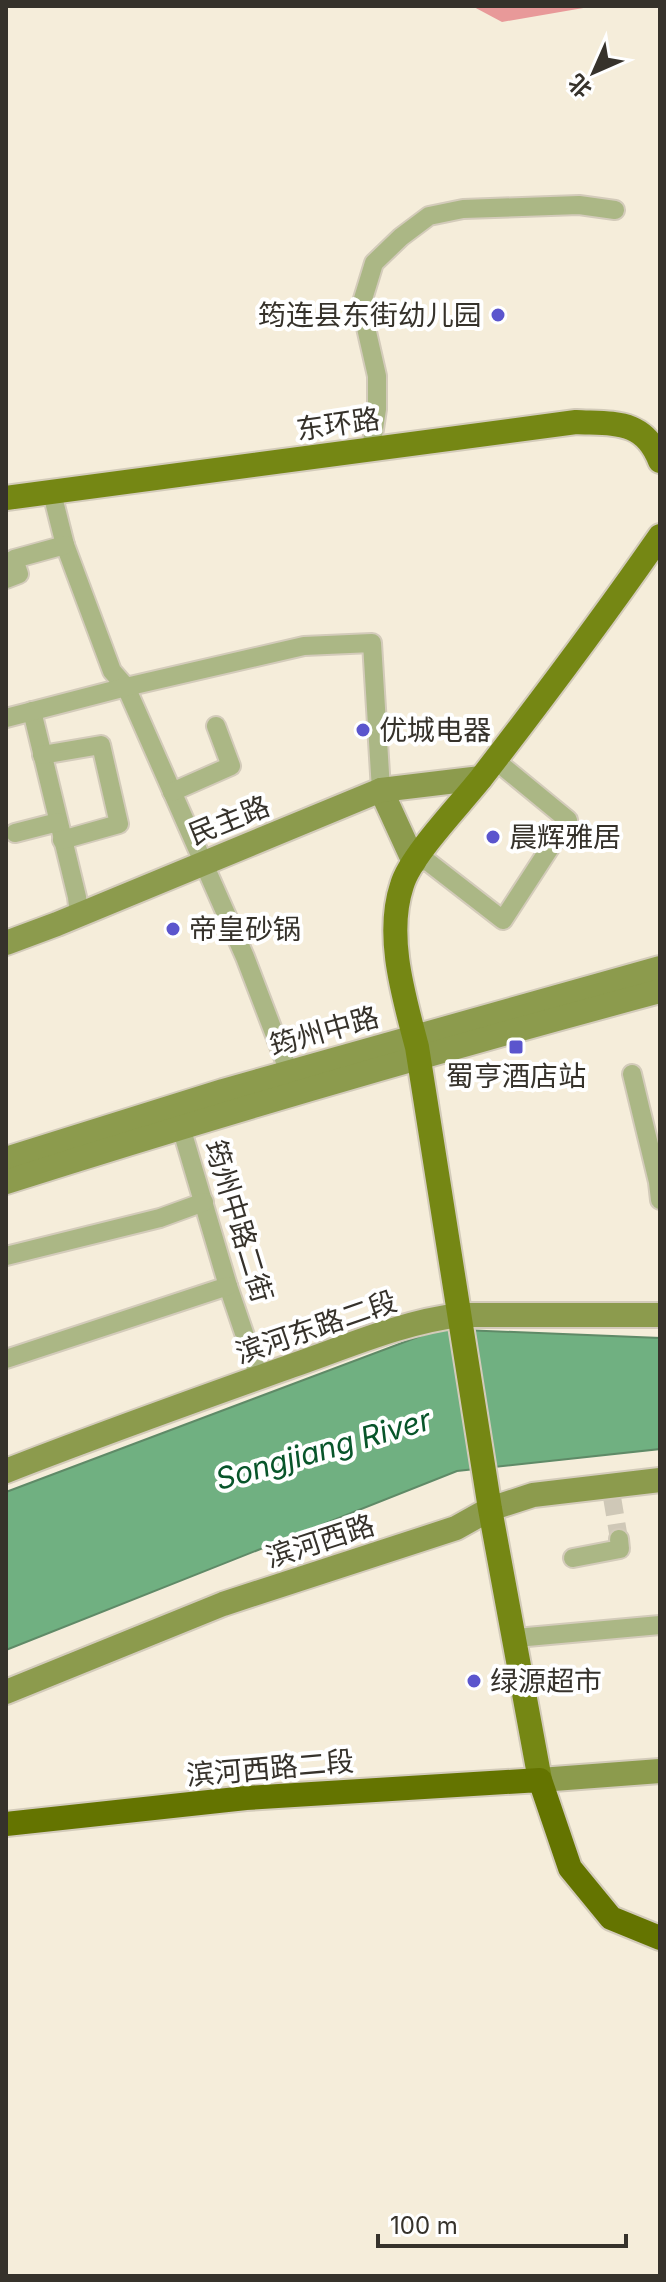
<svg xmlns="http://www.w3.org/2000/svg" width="666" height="2282" viewBox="0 0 666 2282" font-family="Inter,'Noto Sans SC',sans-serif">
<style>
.forest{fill:#e89999}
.water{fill:#70b081;stroke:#5f8a67;stroke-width:2}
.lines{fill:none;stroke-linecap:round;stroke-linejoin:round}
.street-tunnel{stroke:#cfc8b7;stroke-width:18;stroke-dasharray:18 9;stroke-linecap:butt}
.street-casing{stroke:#d3cbba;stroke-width:22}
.secondary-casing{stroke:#d3cbba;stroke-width:28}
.primary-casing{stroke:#d3cbba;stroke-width:28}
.highway-casing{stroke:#d3cbba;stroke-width:28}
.street{stroke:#abb785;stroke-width:18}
.secondary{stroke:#8c9b4d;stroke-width:24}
.primary{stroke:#758714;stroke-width:24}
.highway{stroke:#647400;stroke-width:24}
.poi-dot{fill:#5b55cd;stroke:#fff;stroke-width:3}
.labels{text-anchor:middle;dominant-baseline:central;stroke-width:8;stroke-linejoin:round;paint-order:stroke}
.poi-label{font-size:28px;fill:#36322b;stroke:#fff;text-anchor:start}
.street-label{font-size:28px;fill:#36322b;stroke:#fff}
.water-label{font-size:30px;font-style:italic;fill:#08552a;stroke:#fff}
</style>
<rect width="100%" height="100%" fill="#f5edda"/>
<!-- forest -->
<path class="forest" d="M472,6h123l-93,16z"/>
<!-- water -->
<path class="water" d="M439,1329l221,9v111l-203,22 -451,179v-158z"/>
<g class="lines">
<!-- street-tunnel -->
<path class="street-tunnel" d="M612,1497l7,42"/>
<!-- street casing -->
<g class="street-casing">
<g id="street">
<path d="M371,449l6,-40v-33l-15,-66 1,-11 11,-36 27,-26 28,-21 34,-7 116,-4 36,5"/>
<path d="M52,493l13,52 47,126 14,16 119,270 44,115"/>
<path d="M6,579l13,-5 -5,-15 51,-14"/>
<path d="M32,711l45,186 2,18"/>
<path d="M6,718l120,-31 178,-41 68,-3 9,147"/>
<path d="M42,755l59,-10 18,79 -57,16"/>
<path d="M172,792l59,-26 -15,-40"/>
<path d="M15,833l43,-11"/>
<path d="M414,862l13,-1 76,59 65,-100 -73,-60"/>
<path d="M632,1074l26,108 2,18"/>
<path d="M181,1127l47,159 31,91"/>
<path d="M6,1256l154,-38 44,-16"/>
<path d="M6,1359l222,-73"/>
<path d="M573,1558l47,-9 -1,-10"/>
<path d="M516,1638l144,-13"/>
</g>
</g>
<!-- secondary casing -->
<g class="secondary-casing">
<g id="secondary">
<path d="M381,790l33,72"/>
<path d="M6,943l51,-19 324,-134 100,-12"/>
<path d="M6,1159l217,-68 437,-123"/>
<path d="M6,1182c217,-69 434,-132 654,-191"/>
<path d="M6,1471c94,-37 190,-71 285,-105 55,-19 111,-44 169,-51h200"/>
<path d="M6,1692l217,-88 233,-76 34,-19 43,-14 127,-15"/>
<path d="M540,1780l120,-9"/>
</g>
</g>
<!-- primary casing -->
<g class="primary-casing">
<g id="primary">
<path d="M6,498l570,-76c38,2 68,-3 84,39"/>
<path d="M540,1780l-50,-271 -73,-462c-13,-50 -32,-111 -15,-162 9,-30 59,-81 80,-108 61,-79 121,-159 178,-241"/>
</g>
</g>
<!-- highway casing -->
<g class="highway-casing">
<path id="highway" d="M6,1824l240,-26 294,-18 30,88 41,50 49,20"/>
</g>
<!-- street -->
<use href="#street" class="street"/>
<!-- secondary -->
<use href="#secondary" class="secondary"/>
<!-- primary -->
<use href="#primary" class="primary"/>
<!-- highway -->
<use href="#highway" class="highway"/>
</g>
<!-- markers -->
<g class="poi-dot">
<circle cx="498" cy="315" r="8"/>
<circle cx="363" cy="730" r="8"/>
<circle cx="493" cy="837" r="8"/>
<circle cx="173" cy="929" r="8"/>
<rect x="508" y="1039" width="16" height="16" rx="4"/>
<circle cx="474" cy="1681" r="8"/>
</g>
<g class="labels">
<!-- poi labels -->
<g class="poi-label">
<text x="482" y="315" text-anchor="end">筠连县东街幼儿园</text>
<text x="379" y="730">优城电器</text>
<text x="509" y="837">晨辉雅居</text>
<text x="189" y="929">帝皇砂锅</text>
<text x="516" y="1076" text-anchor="middle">蜀亨酒店站</text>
<text x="490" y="1681">绿源超市</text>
</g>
<!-- street labels -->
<g class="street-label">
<text transform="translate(338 424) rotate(-8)">东环路</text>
<text transform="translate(229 820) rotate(-22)">民主路</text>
<text transform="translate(324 1031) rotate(-16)">筠州中路</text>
<text transform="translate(239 1221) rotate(73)">筠州中路二街</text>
<text transform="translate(316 1327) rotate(-19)">滨河东路二段</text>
<text transform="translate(320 1541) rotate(-18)">滨河西路</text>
<text transform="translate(270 1768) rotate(-5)">滨河西路二段</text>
</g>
<!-- water labels -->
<g class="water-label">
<text transform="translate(323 1449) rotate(-16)">Songjiang River</text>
</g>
</g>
<!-- border -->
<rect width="666" height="2282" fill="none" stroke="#36322b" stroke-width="16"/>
<!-- north arrow -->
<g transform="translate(594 72) rotate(225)" stroke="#ffffff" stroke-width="6" paint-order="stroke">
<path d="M0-6L14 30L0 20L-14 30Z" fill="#36322b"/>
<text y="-12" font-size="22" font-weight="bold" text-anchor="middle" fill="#36322b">北</text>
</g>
<!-- scale -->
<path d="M378 2234v12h248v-12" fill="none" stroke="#36322b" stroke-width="4"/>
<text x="390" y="2234" font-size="24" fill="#36322b" stroke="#ffffff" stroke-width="6" paint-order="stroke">100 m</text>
</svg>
